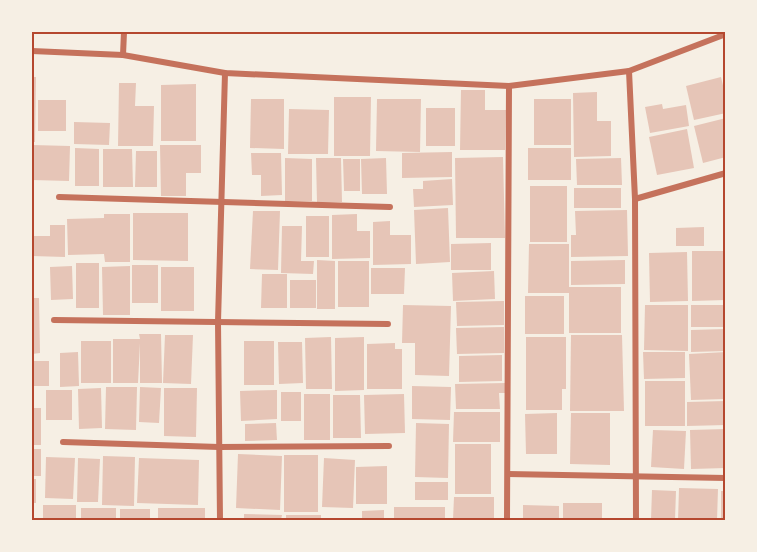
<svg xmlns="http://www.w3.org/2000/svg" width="757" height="552" viewBox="0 0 757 552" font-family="Poppins,sans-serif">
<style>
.building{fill:#e6c5b7}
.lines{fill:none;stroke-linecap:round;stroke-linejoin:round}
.minor{stroke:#c5725c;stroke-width:6}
.neatline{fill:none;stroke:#b5482f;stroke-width:2}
</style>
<rect width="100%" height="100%" fill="#f6efe4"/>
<!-- building -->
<g class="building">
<path d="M32,77h4l-1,65h-3z"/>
<path d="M721,77l5,21v15l-32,7 -8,-34z"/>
<path d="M119,83h17l-1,23h19l-1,40h-35z"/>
<path d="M196,84v57h-35v-56z"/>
<path d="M461,90h24v20h21l-1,40h-45z"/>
<path d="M597,92v29h14v35l-37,1 -1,-64z"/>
<path d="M334,97h37l-1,59h-36z"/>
<path d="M251,99h33v50l-34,-1z"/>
<path d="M377,99h44l-1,53 -44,-1z"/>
<rect x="534" y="99" width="37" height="46"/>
<rect x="38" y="100" width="28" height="31"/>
<path d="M662,104l1,5 23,-4 3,21 -39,7 -5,-26z"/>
<rect x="426" y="108" width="29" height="38"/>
<path d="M289,109l40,1 -1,44h-40z"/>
<path d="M726,118v39l-23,6 -9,-37z"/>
<path d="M74,122l36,1 -1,22 -35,-1z"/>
<path d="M687,129l7,39 -37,7 -8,-38z"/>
<path d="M32,145l38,1 -1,35 -37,-1z"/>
<path d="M160,145h41v28h-15v23h-25z"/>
<path d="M75,148l24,1v37h-24z"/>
<rect x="528" y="148" width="43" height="32"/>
<path d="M103,149h29l1,38h-30z"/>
<path d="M136,151h21v36h-22z"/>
<path d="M452,152v25l-50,1v-25z"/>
<path d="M251,153h30l1,42 -21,1v-21h-9z"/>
<path d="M503,157l2,81h-49l-1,-80z"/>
<path d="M285,158l27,1v42h-27z"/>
<path d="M316,158h25l1,44 -25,1z"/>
<path d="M386,158l1,36h-25l-1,-35z"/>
<path d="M621,158l1,27h-45l-1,-26z"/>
<path d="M343,159h17v32h-16z"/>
<path d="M452,179l1,26 -39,2 -1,-18h10v-8z"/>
<rect x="530" y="186" width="37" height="56"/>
<rect x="574" y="188" width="47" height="20"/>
<path d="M448,208l2,54 -34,2 -2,-54z"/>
<path d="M627,210l1,46 -57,1v-22h5l-1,-24z"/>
<path d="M253,211h27l-2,59 -28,-1z"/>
<path d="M133,213h55v48l-55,-1z"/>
<path d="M104,214h26v48h-25l-1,-8 -36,1 -1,-36 37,-1z"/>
<path d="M357,214v17h13v27l-38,1v-44z"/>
<rect x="306" y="216" width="23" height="41"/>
<path d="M390,221v14h21v29l-38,1v-43z"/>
<path d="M50,225h15v32l-33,-1v-20h18z"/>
<path d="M282,226h20l-1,35h13l-1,13 -32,-1z"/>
<path d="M704,227v19h-28v-18z"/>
<path d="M491,243v27h-40v-26z"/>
<path d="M529,244h40v43h52v46h-52v-40h-41z"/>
<path d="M692,251h34v49l-34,1z"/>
<path d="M687,252l1,49 -38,1 -1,-49z"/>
<path d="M317,260l18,1v48h-18z"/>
<path d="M625,260v24l-54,1v-24z"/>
<rect x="338" y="261" width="31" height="46"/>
<rect x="76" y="263" width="23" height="45"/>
<rect x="132" y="265" width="26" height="38"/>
<path d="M72,266l1,33 -22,1 -1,-33z"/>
<path d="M130,266v49h-27l-1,-48z"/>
<rect x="161" y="267" width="33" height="44"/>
<path d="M371,268h34l-1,26h-33z"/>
<path d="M494,271l1,28 -42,2 -1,-28z"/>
<path d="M262,274h25v34h-26z"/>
<rect x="290" y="280" width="26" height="28"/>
<rect x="525" y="296" width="39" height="38"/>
<path d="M32,298h7l1,55 -8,1z"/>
<path d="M504,301v24l-47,1 -1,-24z"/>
<path d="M403,305l48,1 -2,70 -34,-1v-32h-13z"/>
<path d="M645,305h43v46l-44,-1z"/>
<rect x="691" y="305" width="35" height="22"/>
<path d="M504,327v26l-47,1 -1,-26z"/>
<path d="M726,329v22l-35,1v-22z"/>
<path d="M139,334h22l1,49h-22v-40l-2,40h-25v-44h27z"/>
<path d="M165,335h28l-2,49 -28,-1z"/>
<path d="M571,335h51l2,76h-54z"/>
<path d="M331,337l1,52h-26l-1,-51z"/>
<path d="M364,337v53l-29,1v-53z"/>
<path d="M526,337h40v52h-4v21h-36z"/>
<rect x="81" y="341" width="30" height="42"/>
<rect x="244" y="341" width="30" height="44"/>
<path d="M278,342h24l1,41 -24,1z"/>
<path d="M395,343v6h7v40h-35v-45z"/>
<path d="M78,352l1,34 -19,1v-34z"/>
<path d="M643,352h42v26l-41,1z"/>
<path d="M726,352v47l-35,1 -2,-46z"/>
<path d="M502,355v26l-43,1v-26z"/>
<rect x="32" y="361" width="17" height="25"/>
<rect x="645" y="381" width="40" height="45"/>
<path d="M506,383v10h-7l1,16h-44l-1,-25z"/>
<path d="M412,386l39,1 -1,33 -38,-1z"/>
<path d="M106,387h31l-1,43 -31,-1z"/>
<path d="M140,387l21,1 -2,35 -20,-1z"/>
<path d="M101,388l1,40 -23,1 -1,-40z"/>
<path d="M164,388h33l-1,49 -32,-1z"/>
<rect x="46" y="390" width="26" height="30"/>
<path d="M277,390v29l-36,2 -1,-30z"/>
<rect x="281" y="392" width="20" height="29"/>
<rect x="304" y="394" width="26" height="46"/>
<path d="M404,394l1,39 -40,1 -1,-39z"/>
<path d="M333,395h27l1,43h-28z"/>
<path d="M726,401v24l-39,1v-24z"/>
<rect x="32" y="408" width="9" height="37"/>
<path d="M454,412h46v30h-47z"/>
<path d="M557,413v41h-31l-1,-40z"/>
<path d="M571,413h39v52l-40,-1z"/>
<path d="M276,423l1,17 -32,1v-17z"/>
<path d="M416,423l33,1 -1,54 -33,-1z"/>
<path d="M726,429v39l-35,1 -1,-39z"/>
<path d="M653,430l33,1 -2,38 -33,-2z"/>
<rect x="455" y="444" width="36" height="50"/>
<rect x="32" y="449" width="9" height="27"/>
<path d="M238,454l44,2 -2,54 -44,-2z"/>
<rect x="284" y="455" width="34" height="57"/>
<path d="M103,456l32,1 -1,49 -32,-1z"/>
<path d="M46,457l29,1 -2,41 -28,-1z"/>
<path d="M78,458l22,1 -2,43h-21z"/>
<path d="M139,458l60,2 -1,45 -61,-2z"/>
<path d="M324,458l31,2 -2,48 -31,-1z"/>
<path d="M387,466v38h-31v-37z"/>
<rect x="32" y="479" width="4" height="24"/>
<rect x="415" y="482" width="33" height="18"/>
<path d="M679,488l39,1 -1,31h-39z"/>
<path d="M652,490l24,1 -1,29h-24z"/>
<rect x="721" y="491" width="5" height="29"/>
<path d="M454,497h40v23h-41z"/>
<rect x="563" y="503" width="39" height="17"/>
<rect x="43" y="505" width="33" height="15"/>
<path d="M523,505l36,1v14h-36z"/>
<rect x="394" y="507" width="51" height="13"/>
<rect x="81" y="508" width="35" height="12"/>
<rect x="158" y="508" width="47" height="12"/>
<rect x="120" y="509" width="30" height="11"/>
<path d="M384,510v10h-22v-9z"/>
<path d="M244,514l38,1 -1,5h-37z"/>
<rect x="286" y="515" width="35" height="5"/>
</g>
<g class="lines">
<!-- minor -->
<g class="minor">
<path d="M32,51l91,4 102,18 284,13 120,-15 97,-37"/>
<path d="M123,55l1,-23"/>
<path d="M629,71l6,128 1,321"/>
<path d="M59,197l331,10"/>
<path d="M635,199l91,-26"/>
<path d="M54,320l334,4"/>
<path d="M63,442l156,5 170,-1"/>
<path d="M508,474l218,4"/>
<path d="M220,520l-2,-198 7,-249"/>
<path d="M507,520l2,-434"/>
</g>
</g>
<!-- border -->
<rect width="757" height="552" fill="none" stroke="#f6efe4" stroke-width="66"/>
<rect x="33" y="33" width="691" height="486" class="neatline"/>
</svg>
